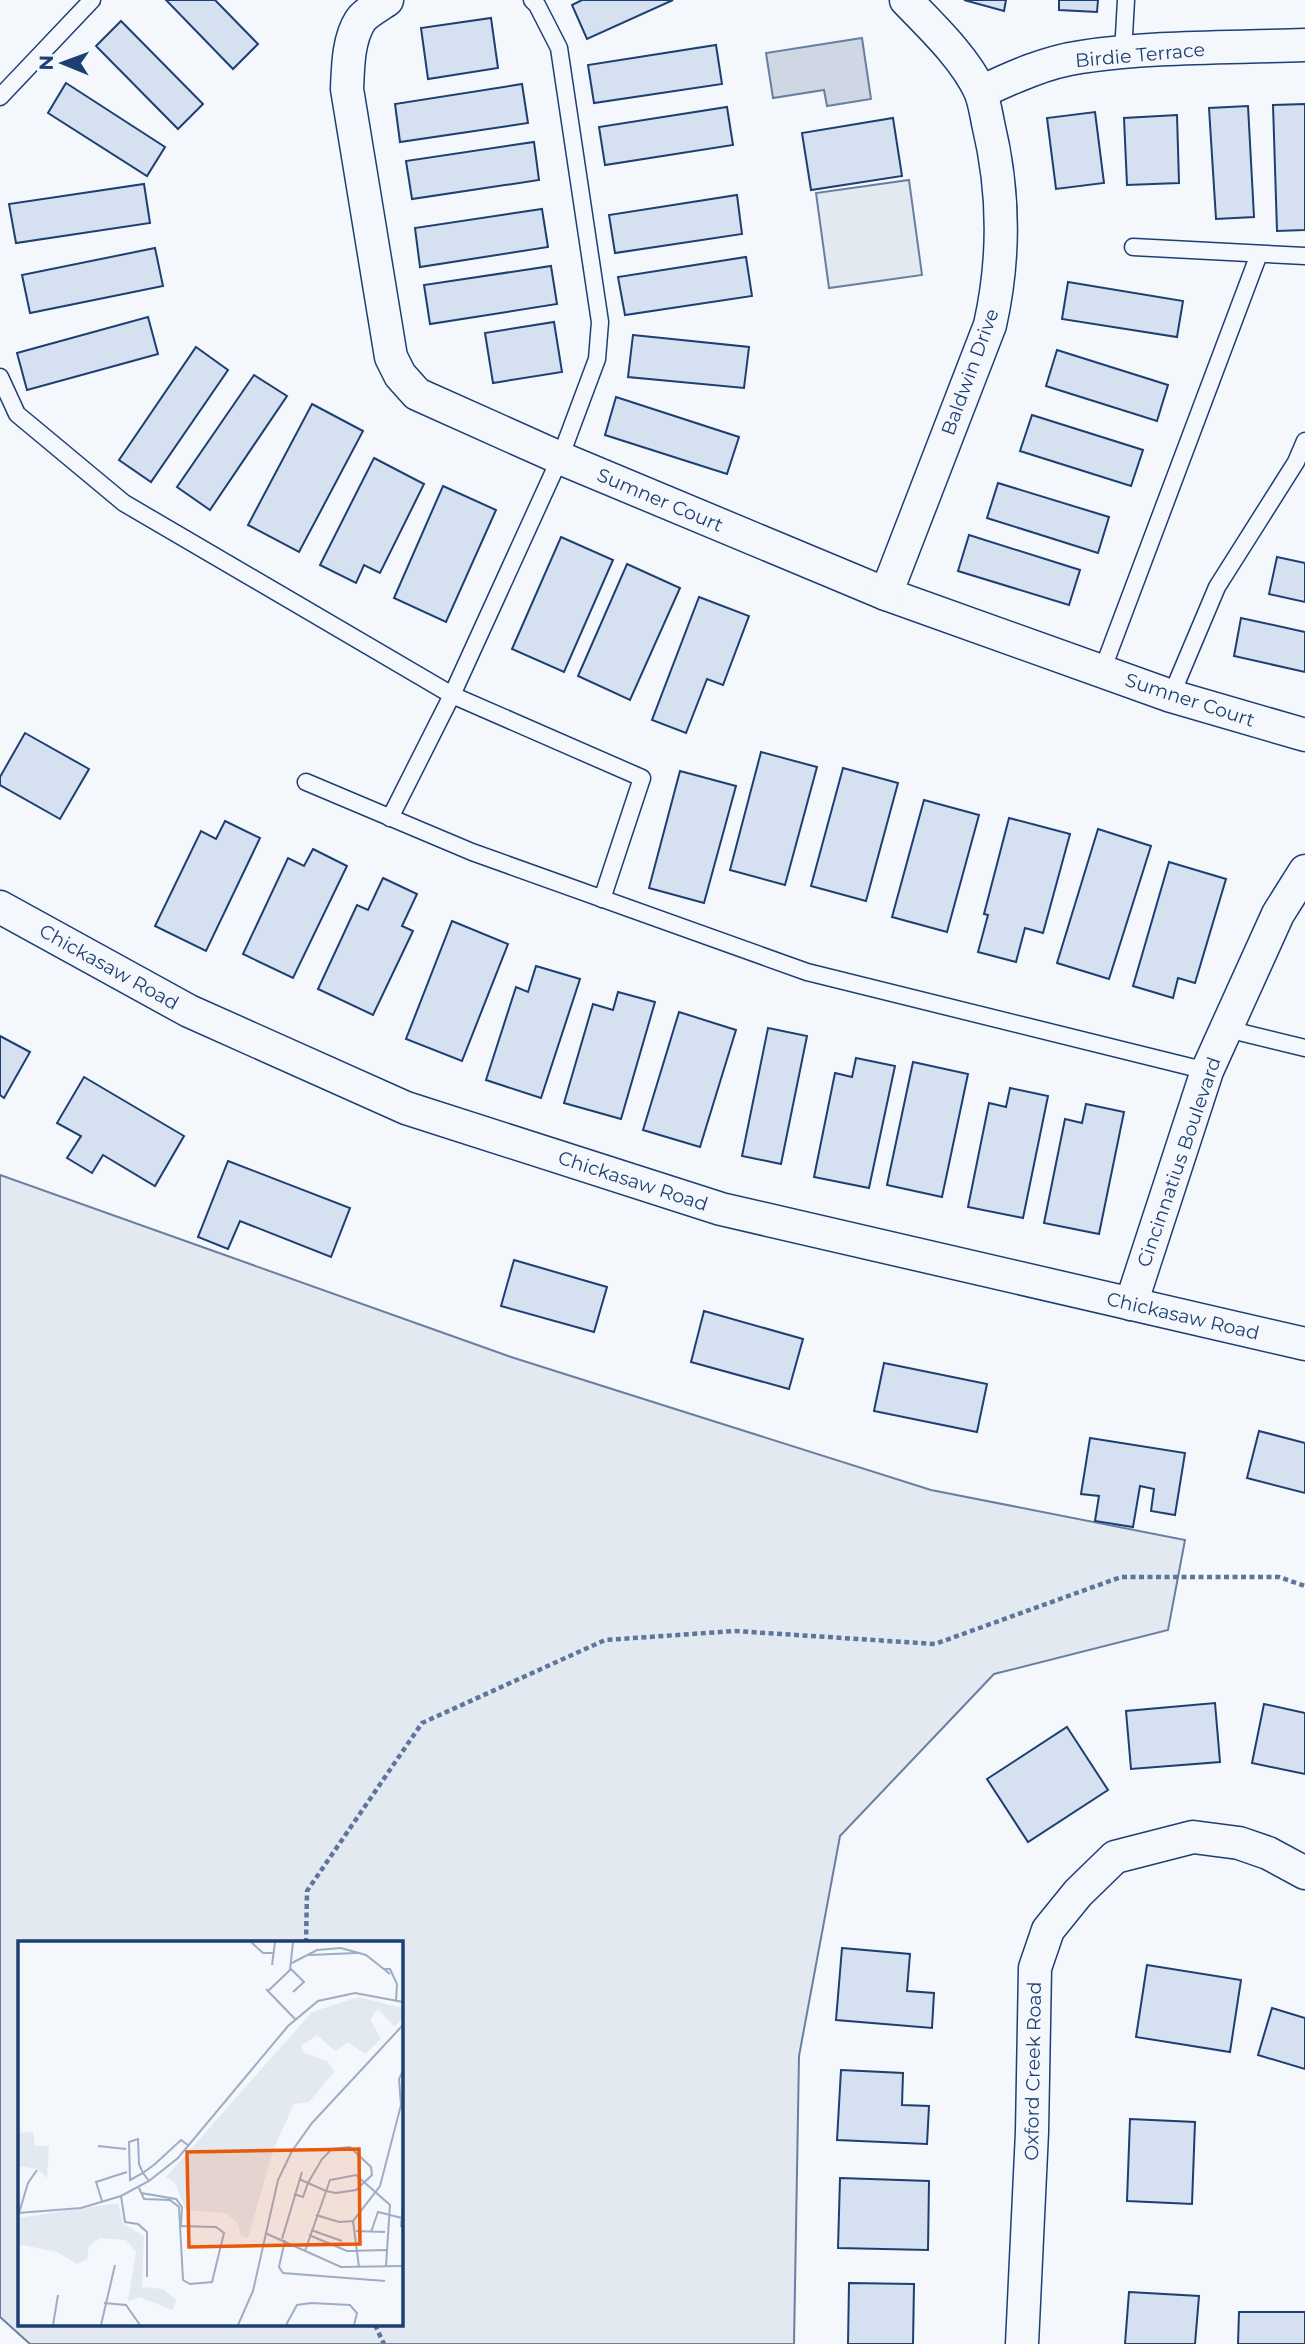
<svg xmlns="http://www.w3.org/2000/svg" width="1305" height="2344" viewBox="0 0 1305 2344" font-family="Montserrat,sans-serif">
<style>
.green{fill:#e3e9f0;stroke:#687fa3;stroke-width:2;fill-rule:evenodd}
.water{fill:#cfd7e4;stroke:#687fa3;stroke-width:2}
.building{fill:#d5e0f0;stroke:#1d3f73;stroke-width:2}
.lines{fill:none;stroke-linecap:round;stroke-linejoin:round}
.lane-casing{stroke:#1d3f73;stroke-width:19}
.street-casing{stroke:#1d3f73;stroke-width:35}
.path{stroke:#5e769c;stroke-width:4.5;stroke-dasharray:5 3.5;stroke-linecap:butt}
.lane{stroke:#f4f7fb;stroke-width:16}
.street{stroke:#f4f7fb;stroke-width:32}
.labels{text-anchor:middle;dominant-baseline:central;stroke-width:5;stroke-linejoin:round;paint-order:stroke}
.street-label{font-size:19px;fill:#1d3f73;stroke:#f4f7fb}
.inset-road{fill:none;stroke:#9eadc5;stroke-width:2}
.view{fill:#e8590c;fill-opacity:0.15;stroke:#e8590c;stroke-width:3.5}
.inset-edge{fill:none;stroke:#1d3f73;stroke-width:3.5}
</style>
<rect width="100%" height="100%" fill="#f4f7fb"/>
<!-- green -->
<g class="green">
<path d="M909,180l13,95 -93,13 -13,-95z"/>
<path d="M0,1175l511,182 420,133 254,50 -17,90 -174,44 -154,162 -41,220 -5,288h-764l-30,-27zM401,1943v382h-382v-382z"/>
</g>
<!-- water -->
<path class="water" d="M862,38l9,61 -44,7 -3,-16 -51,8 -7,-45z"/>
<!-- building -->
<g class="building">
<path d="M166,0h49l43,44 -25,25z"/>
<path d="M582,0h91l-86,39 -15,-34z"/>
<path d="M964,0h42l-2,11z"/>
<path d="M1059,0h39l-1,12 -38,-2z"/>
<path d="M491,18l7,50 -70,11 -7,-51z"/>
<path d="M121,21l82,83 -25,25 -82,-83z"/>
<path d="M716,45l6,39 -128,19 -6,-38z"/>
<path d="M66,83l99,64 -18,29 -99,-63z"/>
<path d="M522,84l6,39 -128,19 -5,-38z"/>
<path d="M1305,104v126l-28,1 -4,-126z"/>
<path d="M1248,106l6,111 -38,2 -7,-111z"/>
<path d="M727,107l6,38 -128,20 -6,-38z"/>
<path d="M1095,112l9,71 -48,6 -9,-71z"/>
<path d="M1177,115l2,68 -52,2 -3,-67z"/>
<path d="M893,118l9,58 -91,14 -9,-57z"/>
<path d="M534,142l5,38 -127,19 -6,-38z"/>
<path d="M144,184l6,39 -134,20 -7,-39z"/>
<path d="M737,195l5,39 -127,19 -6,-38z"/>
<path d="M542,209l6,38 -128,20 -5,-39z"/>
<path d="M155,248l8,38 -133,27 -8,-38z"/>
<path d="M746,257l6,39 -127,19 -7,-38z"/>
<path d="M551,266l6,38 -127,20 -6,-39z"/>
<path d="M1068,282l115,19 -6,36 -115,-18z"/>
<path d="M148,317l10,37 -131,36 -10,-37z"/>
<path d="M554,322l8,50 -69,11 -8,-50z"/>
<path d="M633,335l116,12 -5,41 -116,-11z"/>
<path d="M196,347l32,23 -77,112 -32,-22z"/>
<path d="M1057,350l111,35 -11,36 -111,-35z"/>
<path d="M254,375l33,21 -77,114 -33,-23z"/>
<path d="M616,397l123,40 -12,37 -122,-39z"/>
<path d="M312,404l51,27 -64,121 -51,-27z"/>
<path d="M1032,415l111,35 -12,36 -111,-35z"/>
<path d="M374,458l50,26 -44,89 -16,-8 -8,18 -36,-18z"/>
<path d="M998,483l111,34 -11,36 -111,-35z"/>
<path d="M443,486l53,24 -50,112 -52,-24z"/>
<path d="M969,535l111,35 -11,35 -111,-34z"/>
<path d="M561,537l52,23 -49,112 -52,-23z"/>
<path d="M1277,557l28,6v39l-36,-8z"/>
<path d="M627,564l53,24 -50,112 -52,-24z"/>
<path d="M699,597l50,19 -26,69 -16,-6 -21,54 -34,-13z"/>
<path d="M1241,618l64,14v40l-71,-16z"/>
<path d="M25,733l64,36 -29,50 -60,-34v-8z"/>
<path d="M761,752l56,15 -32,118 -55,-15z"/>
<path d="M843,768l55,15 -32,118 -55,-15z"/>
<path d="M680,771l56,15 -32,117 -55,-15z"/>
<path d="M924,800l55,15 -32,117 -55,-15z"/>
<path d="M1009,818l61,16 -27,99 -18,-5 -9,34 -38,-10 10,-37 -4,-1z"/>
<path d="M225,821l35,17 -54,113 -51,-25 46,-95 15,8z"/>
<path d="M1098,829l53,17 -42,133 -52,-16z"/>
<path d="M313,849l34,17 -54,112 -50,-24 45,-96 16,8z"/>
<path d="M1169,862l57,17 -31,104 -17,-5 -5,20 -40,-12z"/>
<path d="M383,878l34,16 -15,32 11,5 -40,84 -55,-26 39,-84 11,5z"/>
<path d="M452,921l56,23 -46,117 -56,-22z"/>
<path d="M536,966l44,13 -39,119 -55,-18 30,-93 12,5z"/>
<path d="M618,992l37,10 -34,117 -57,-16 29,-99 20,6z"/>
<path d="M679,1012l57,18 -36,117 -57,-17z"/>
<path d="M768,1028l39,8 -26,128 -39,-8z"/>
<path d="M0,1036l30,16 -26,46 -4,-3z"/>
<path d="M856,1058l39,8 -26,122 -55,-11 21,-104 17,4z"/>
<path d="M913,1062l55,12 -26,123 -55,-12z"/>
<path d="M84,1077l100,59 -29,50 -52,-31 -11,18 -25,-15 14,-22 -24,-13z"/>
<path d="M1010,1088l38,8 -25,122 -55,-11 21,-104 17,4z"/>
<path d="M1086,1104l38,8 -25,122 -55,-11 21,-104 17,4z"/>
<path d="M228,1161l122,47 -19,49 -91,-36 -12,28 -30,-12z"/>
<path d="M514,1260l93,27 -13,45 -93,-26z"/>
<path d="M704,1311l99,28 -14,50 -98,-27z"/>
<path d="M884,1363l103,21 -10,48 -103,-21z"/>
<path d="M1259,1431l46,12v50l-58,-15z"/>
<path d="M1090,1438l95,15 -10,62 -24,-4 3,-22 -14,-3 -7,41 -38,-6 4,-25 -18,-2z"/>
<path d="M1215,1703l5,59 -89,7 -5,-58z"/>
<path d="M1264,1704l41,9v61l-53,-11z"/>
<path d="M1067,1727l41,63 -80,52 -41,-63z"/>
<path d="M842,1948l68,6 -3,37 27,2 -2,35 -96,-8z"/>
<path d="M1147,1965l94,15 -11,72 -94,-15z"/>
<path d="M1272,2008l33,10v51l-47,-14z"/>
<path d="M841,2070l62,3 -1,32 27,1 -2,38 -90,-4z"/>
<path d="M1130,2119l65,3 -3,82 -65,-3z"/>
<path d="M840,2178l89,3 -1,69 -90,-2z"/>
<path d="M849,2283l65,1 -1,60h-65z"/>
<path d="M1129,2292l70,4 -4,48h-70z"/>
<path d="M1239,2312h66v32h-67z"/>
</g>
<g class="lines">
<!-- lane casing -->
<g class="lane-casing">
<g id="lane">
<path d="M1123,53l3,-53"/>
<path d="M0,97l92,-97"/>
<path d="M1133,247l172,9"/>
<path d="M0,377l17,37 107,89 328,192 190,83 -40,121"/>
<path d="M1102,671l157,-417"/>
<path d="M1171,696l46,-109 79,-125 9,-21"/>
<path d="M306,782l166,70 335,120 400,99"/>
<path d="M390,818l62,-123 108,-237 37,-99 3,-37 -41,-274 -22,-43 -5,-5"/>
<path d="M1227,1029l78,19"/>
</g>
</g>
<!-- street casing -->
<g class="street-casing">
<g id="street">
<path d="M387,0c-8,6 -22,13 -27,21 -12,19 -12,47 -13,68l44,268 9,18 17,19 143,64 326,136 285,102 134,39"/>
<path d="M981,92c32,-15 65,-30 100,-35 73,-11 150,-9 224,-12"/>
<path d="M886,594l104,-269c15,-67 14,-136 -2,-202 -2,-10 -4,-23 -8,-32 -15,-33 -49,-65 -74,-91"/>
<path d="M0,907l189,104 217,97 315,101 584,135"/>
<path d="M1131,1304l76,-233 71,-157 27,-43"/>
<path d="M1022,2344l10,-212 3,-164 13,-38 30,-37 37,-36 78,-20 46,6 29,10 37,20"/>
</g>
</g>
<!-- path -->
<g class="path">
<path d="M306,1943l1,-52 115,-168 183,-83 130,-9 200,13 186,-67h158l26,9"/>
<path d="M375,2325l9,19"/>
</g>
<!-- lane -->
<use href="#lane" class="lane"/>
<!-- street -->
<use href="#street" class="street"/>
</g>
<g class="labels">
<!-- street labels -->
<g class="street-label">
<text transform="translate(1140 55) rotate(-5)">Birdie Terrace</text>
<text transform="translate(970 372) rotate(-70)">Baldwin Drive</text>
<text transform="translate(660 500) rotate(23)">Sumner Court</text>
<text transform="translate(1190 700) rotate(18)">Sumner Court</text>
<text transform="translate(109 967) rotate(29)">Chickasaw Road</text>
<text transform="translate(1179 1162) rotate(-71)">Cincinnatius Boulevard</text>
<text transform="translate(633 1181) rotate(18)">Chickasaw Road</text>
<text transform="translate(1183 1316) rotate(13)">Chickasaw Road</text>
<text transform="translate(1033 2071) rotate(-89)">Oxford Creek Road</text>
</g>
</g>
<!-- overview -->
<g transform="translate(18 1941)">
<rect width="385" height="385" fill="#f4f7fb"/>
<path d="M340,56l45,11v10l-9,9 -16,-18 -8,10 11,20 -16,15 -17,-12 -13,9 -18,-16 -16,11 3,7 23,8 7,11 -25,30 -15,2 -21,46 -25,88 -7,-2 -3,-12 -12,-11 -40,-3 -11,-27 -9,-6 146,-165zM15,191l2,14h14l-2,32 -9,-9 -20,-3v-33zM100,262l5,21 21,12 -2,51 21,2 13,11 -3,10 -34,-13 -11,4 8,-49 -10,-12 -26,-2 -11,8 -2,13 -10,5 -20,-12 -39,-8v-26z" fill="#e3e9f0"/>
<path class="inset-road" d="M233,1l12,11h11M291,14l48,-2M274,22l25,-13 24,-2 25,7 24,19M254,24l3,-23M273,28l13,13 -11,10M366,28h6l7,15 -1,17M248,48l29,30M250,50l22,-21 3,-28M80,205l28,3M131,240l-6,-8 -4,-9 -1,-25 -9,3 1,38 13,-7 12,-9 26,-24 7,5M121,247l5,11 26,1 9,7 4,73 7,4 22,-2 12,-49 -8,-6 -35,-1M123,252l35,6 6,8 -1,18M276,253l9,3 5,-14 14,-24 10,-10 18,-2 21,20 1,8 -16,15 -20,3 -10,-2 -27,-12M103,255l4,26 13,2 9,8v45M84,260l-6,-19 31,-10M0,272l63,-5 40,-12 28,-15 29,-23 110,-132 30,-25 37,-8 48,9M1,272l9,-30 9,-13M298,274l23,7 14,-1 27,-35 21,-81 -2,-26 4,-8M335,280l6,46M383,286l2,-22M293,289l31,11M338,290l29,1M353,291l7,-20 24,6M247,292l76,34 62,-1M291,294l38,16 39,-1M264,298l20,-67M267,299l-6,27 4,6 102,8M287,310l25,-71 26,-5 34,30 -4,61M86,362l22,2 14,20M35,384l5,-30M83,384l14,-60M220,384l15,-34 25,-111 14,-29 20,-28 91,-98M268,384l11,-20 14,-2 39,2 7,8 -3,12"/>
<path class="view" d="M341,208l1,95 -171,3 -2,-95z"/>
<rect width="385" height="385" class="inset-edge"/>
</g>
<!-- north arrow -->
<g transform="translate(63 63) rotate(271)" stroke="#f4f7fb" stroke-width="5" paint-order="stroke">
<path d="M0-5L12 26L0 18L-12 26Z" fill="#1d3f73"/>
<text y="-10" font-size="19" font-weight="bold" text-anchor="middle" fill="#1d3f73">N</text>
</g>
</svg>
